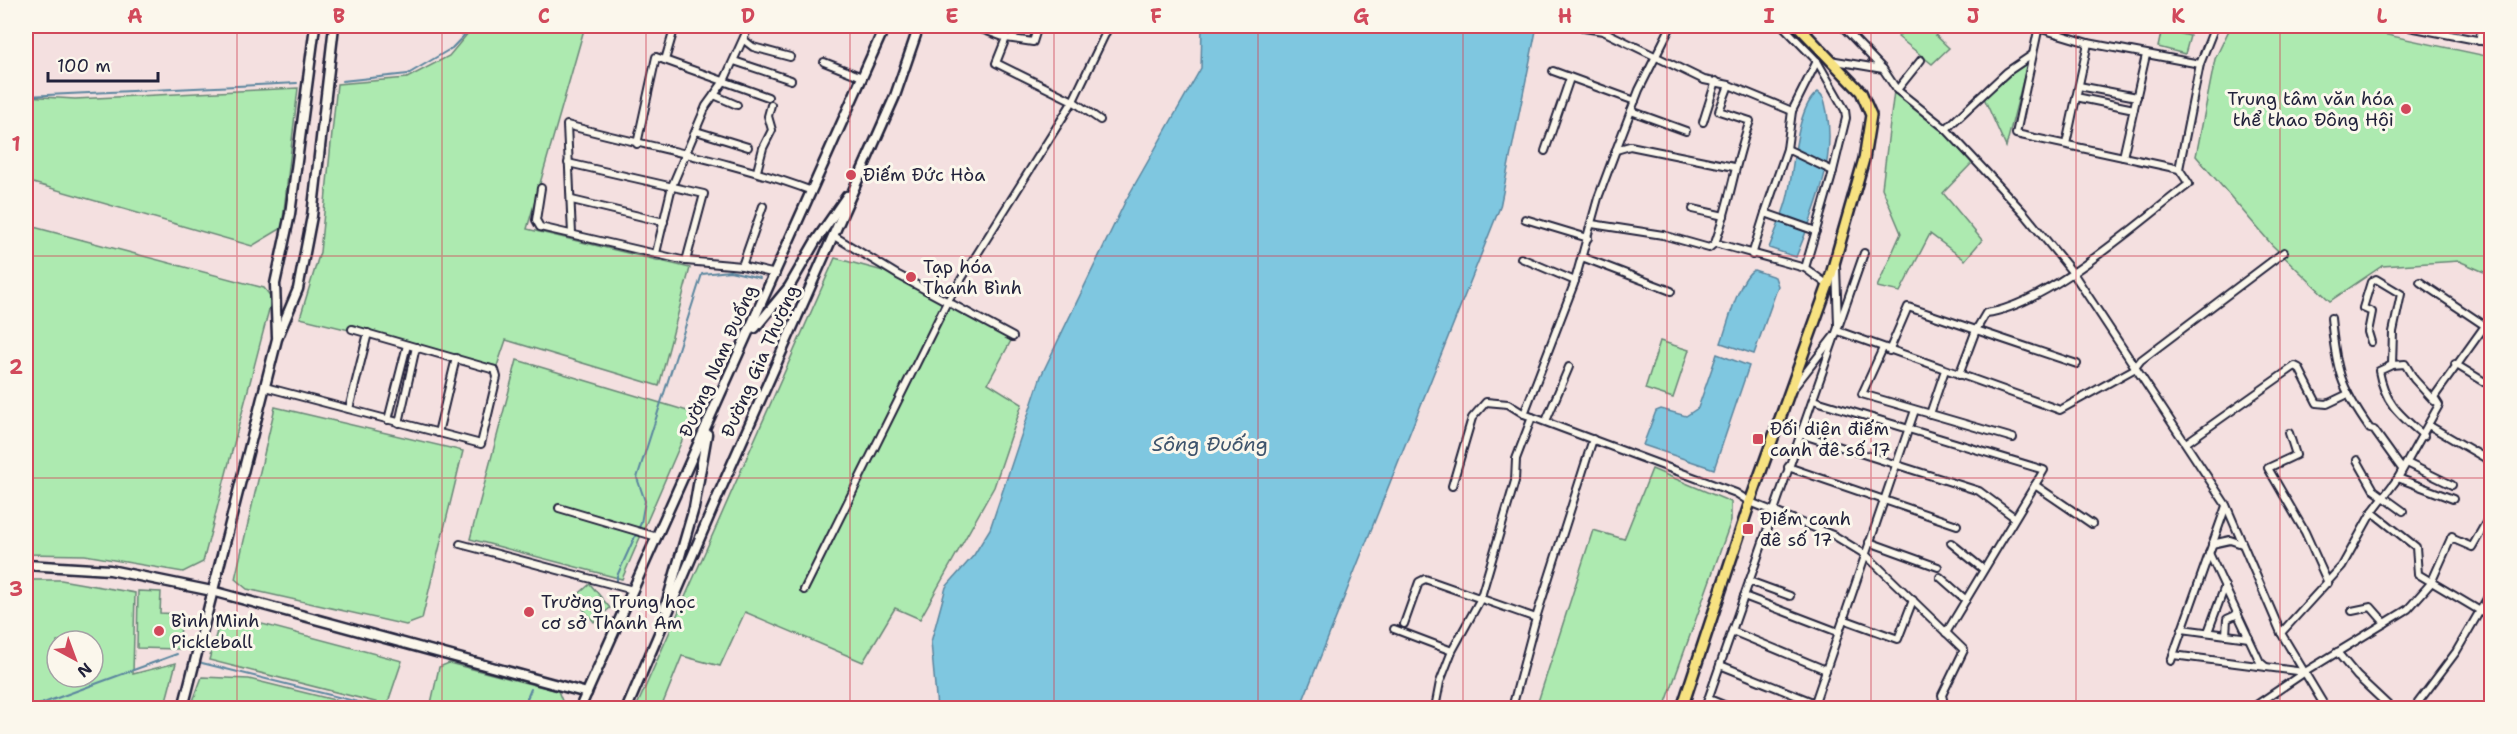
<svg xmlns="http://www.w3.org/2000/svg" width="2517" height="734" viewBox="0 0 2517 734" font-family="'Shantell Sans',sans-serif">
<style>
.green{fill:#adeab0;stroke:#688676;stroke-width:1.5;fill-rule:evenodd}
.water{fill:#7fc7e0;stroke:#5a859e;stroke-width:1.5}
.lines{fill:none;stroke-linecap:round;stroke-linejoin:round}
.stream{stroke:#5a859e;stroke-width:2}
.street-casing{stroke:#22223b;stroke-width:10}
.secondary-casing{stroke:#22223b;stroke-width:13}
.primary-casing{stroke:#22223b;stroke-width:14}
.street{stroke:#fbf7ec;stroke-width:6}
.secondary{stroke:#fbf7ec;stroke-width:8}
.primary{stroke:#f7e281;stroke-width:9}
.grid{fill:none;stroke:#d1495b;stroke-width:1.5;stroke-opacity:0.55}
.poi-dot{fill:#d1495b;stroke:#fbf7ec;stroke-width:2}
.labels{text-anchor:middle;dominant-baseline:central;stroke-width:6;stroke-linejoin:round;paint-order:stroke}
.poi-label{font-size:18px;fill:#22223b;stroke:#fbf7ec;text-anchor:start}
.street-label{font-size:18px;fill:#22223b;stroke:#fbf7ec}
.water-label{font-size:20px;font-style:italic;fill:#3e546d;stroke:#fbf7ec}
.neatline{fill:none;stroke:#d1495b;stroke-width:2}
.grid-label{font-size:20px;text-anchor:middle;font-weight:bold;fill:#d1495b}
</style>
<rect width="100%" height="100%" fill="#f4e0e0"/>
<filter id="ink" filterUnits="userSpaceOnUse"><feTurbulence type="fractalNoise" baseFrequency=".0167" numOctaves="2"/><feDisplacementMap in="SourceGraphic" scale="12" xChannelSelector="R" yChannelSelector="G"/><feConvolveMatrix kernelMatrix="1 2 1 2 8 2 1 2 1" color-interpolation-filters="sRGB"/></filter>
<g filter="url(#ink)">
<!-- green -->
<g class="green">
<path d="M474,26h111l-58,203 163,39 -31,118 -153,-46 -9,26 -197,-48 20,-66 17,-168 70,-6 42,-22z"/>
<path d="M1907,26h19l23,22 -17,16 -34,-27z"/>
<path d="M2231,26h123v2l137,29v218l-32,-14 -77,5 -52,35 -58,-56 -76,-89 19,-97z"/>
<path d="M2162,29l28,7 -5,18 -27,-7z"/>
<path d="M2022,65h5l-21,82 -22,-49z"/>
<path d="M298,88l-16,140 -30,18 -226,-65v-85l49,3z"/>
<path d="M1894,91l49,39 29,33 -29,30 39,47 -17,20 -35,-26 -30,58 -23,-5 24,-54 -19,-45z"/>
<path d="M26,225l238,63 8,10 -69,264 -20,10 -98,-17 -59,-1z"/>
<path d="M835,258l63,17 115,62 -25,46 34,21 -28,83 -74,132 -25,-11 -32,54 -118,-50 -25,54 -38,-10 -21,52h-25z"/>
<path d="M1660,341l29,9 -16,48 -28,-9z"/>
<path d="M517,360l177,53 -72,166 -152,-40z"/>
<path d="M275,407l188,44 -41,168 -16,6 -159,-36 -12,-10z"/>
<path d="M1652,469l79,33v19l-67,187h-128l57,-178 31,9z"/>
<path d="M26,580h35l74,13 -2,81 43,-11 -12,45h-138zM57,641h36v36h-36z"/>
<path d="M590,584l20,24 -16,14 -20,-24z"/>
<path d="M138,591l23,1 -1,21 21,1 -1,35 -43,-1z"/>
<path d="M243,619l159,42 -15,44 -178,-45 10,-36z"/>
<path d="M449,663l109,28 7,17h-135l9,-41z"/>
<path d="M202,677l47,2 118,29h-168l-6,-7z"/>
</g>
<!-- water -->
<g class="water">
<path d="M1202,26h335l-37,181 -200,501h-363l-6,-66 15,-55 28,-32 16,-26 51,-153 85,-176 75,-132z"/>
<path d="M1818,92c7,4 7,12 9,20 9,50 -13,100 -31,145l-27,-9c6,-16 14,-33 18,-49 7,-25 8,-92 31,-107z"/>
<path d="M1754,270l21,7 3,9 -24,68 -33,-11c6,-16 18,-66 33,-73z"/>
<path d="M1717,354l32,12 -35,103 -71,-24 13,-34 5,-2 25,7 12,-8z"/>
</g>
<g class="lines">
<!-- stream -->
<g class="stream">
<path d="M342,81l66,-7 44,-26 21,-22"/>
<path d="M26,96l271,-13"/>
<path d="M617,585v-9l24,-53 4,-22 -8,-23 65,-204 28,-3 30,7"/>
<path d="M202,663l180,45"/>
<path d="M30,708l147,-54"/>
<path d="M523,708l8,-19"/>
</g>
<!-- street casing -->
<g class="street-casing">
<g id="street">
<path d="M775,26l11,4"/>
<path d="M973,26l33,12 27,4 5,-16"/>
<path d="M1783,26l34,35 28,49 1,8 -15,61 -26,89"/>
<path d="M1842,26l41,43"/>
<path d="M2039,26l-23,108 163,35 21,-105 15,-38"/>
<path d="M2404,26l88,17"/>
<path d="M1584,28l19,3 101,49 25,5 63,26"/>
<path d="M2038,28l50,15 112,21"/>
<path d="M1006,38l-10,25 77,38 27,19"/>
<path d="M744,40l9,7 37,10"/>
<path d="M2479,41l3,-15"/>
<path d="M665,60l10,-34"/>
<path d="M1830,60l53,9 14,21 49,39 29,31 49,53 49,60 153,232 55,128 45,75"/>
<path d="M734,61l57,19"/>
<path d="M824,62l38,15"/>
<path d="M1553,71l82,30"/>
<path d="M2079,86l58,11"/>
<path d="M1897,90l24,-30"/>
<path d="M714,95l23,10"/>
<path d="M2076,97l58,12"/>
<path d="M1631,111l55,20"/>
<path d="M1703,122l13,-41"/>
<path d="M1946,129l61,-57 25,-17"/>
<path d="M696,131l52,16"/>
<path d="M637,144l19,-87 112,40"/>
<path d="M2066,144l22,-101"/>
<path d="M1787,149l46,22"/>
<path d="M1616,150l14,-4 104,21"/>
<path d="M1545,151l25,-73"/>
<path d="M2123,157l23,-102"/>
<path d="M568,163l136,31 -18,67"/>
<path d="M757,171l6,-23 9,-18 -4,-14 3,-11"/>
<path d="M541,188l-5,32 4,7 146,34 56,5 34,8"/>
<path d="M572,200l92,22"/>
<path d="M1693,209l31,7"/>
<path d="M1765,213l22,-64 5,-38 25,-50"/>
<path d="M1525,219l63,19"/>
<path d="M1592,224l71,11 46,13 6,-5 90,25 23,17"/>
<path d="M572,234l-5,-109c82,22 165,36 245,66"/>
<path d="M834,236l64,39 115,62"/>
<path d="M1715,243c15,-40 20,-82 35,-122l-31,-10 10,-26"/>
<path d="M656,253l16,-67 34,-80 18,-25 25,-55"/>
<path d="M1752,255l13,-42 51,18"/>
<path d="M1582,257l89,34"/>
<path d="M1521,258l54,23"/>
<path d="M742,266l21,-60"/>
<path d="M1836,266l2,59"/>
<path d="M2420,282l64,43"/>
<path d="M2331,318c5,51 9,69 39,111l4,1 28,39"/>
<path d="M1838,331l222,79 74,-41 7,-9 143,-108"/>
<path d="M2371,342l-3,-10 4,-20 -9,-4 8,-26 5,-3 25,15 -8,38 -1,33"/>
<path d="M1883,348l-21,46 151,44"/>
<path d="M1889,351l19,-44 169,57"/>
<path d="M2455,364l33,20"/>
<path d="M1959,375l17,-45 10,-17c60,-7 153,-91 203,-129l-10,-15"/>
<path d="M265,387l216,57 16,-67 -2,-7 -143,-41"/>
<path d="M1792,390l42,-54"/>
<path d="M1813,400l231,70 -98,163"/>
<path d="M349,409l19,-76"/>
<path d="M1524,414l50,-130 24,-86 18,-48 23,-60 32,-64"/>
<path d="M1930,414l15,-44"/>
<path d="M388,420l19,-75"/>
<path d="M1546,421l23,-54"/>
<path d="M399,423l17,-76"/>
<path d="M2430,426l62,36"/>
<path d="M438,433l18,-75"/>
<path d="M2289,433l7,22 -28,13 37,64 23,51"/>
<path d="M1800,434l179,57 35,26"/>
<path d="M2424,436c-24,-21 -39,-32 -45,-65l13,-6 13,-1 9,15 20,22"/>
<path d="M2186,443l109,-77 4,2 18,35 10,1 21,-10"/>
<path d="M2357,460l17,30 29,21"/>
<path d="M2407,463l45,22"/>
<path d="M1788,467l169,58"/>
<path d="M2398,478l55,21"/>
<path d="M2035,485l57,39"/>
<path d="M1452,486l20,-68 14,-16 22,2 16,10 212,79 14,9 85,34 31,19 98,95 -22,45 3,13"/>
<path d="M559,508l98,29"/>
<path d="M2372,512l44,35 2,27 74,44"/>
<path d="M2451,538l21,9 20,-35"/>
<path d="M1869,542l69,25"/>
<path d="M1951,543l32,26"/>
<path d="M460,544l173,46"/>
<path d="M2212,544l18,-4 12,4"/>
<path d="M2209,553l51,109 6,5"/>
<path d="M1940,577l26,23"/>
<path d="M1749,581l41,15"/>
<path d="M804,590l143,-288 126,-201 36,-75"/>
<path d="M1744,596l94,36"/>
<path d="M2352,611l19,-4 14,16"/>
<path d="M1843,619l55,20 15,-39"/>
<path d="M1404,624l15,-42 6,-3 111,39"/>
<path d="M1394,629l58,22"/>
<path d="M2182,629l67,9"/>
<path d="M1732,631l94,39"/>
<path d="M2208,632l17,-46"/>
<path d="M2281,633l61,-67 30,-54 26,-34 41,-73 -5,-8 58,-81"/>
<path d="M2226,635l1,-16 11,-5"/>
<path d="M2337,652l20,24 34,32"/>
<path d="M2173,655l131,17"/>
<path d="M2171,661l55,-155"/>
<path d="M1720,665l95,38"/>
<path d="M1709,699l22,9"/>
<path d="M1435,708l5,-26 12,-31 28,-51 35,-119 1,-22 16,-42"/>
<path d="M1512,708l24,-90 57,-179"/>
<path d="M1705,708l159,-455"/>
<path d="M1813,708l102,-298"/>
<path d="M2252,708l53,-36 103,-63 23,-26 21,-47"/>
<path d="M2414,708l42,-56 36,-62"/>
</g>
</g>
<!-- secondary casing -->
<g class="secondary-casing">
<g id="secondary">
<path d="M755,328l34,-41 26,-45 32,-46"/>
<path d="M277,336l-2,-52 15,-70 25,-188"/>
<path d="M26,565l84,5 102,21 375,102"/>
<path d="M665,608l29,-100 13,-74"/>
<path d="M183,708l94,-369 21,-50 14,-73 22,-190"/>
<path d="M580,708l305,-682"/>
<path d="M627,708l93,-217 175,-395 24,-70"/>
</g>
</g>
<!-- primary casing -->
<g class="primary-casing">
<path id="primary" d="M1682,708l68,-206 78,-217 36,-126 7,-44 -10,-23 -63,-66"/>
</g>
<!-- street -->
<use href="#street" class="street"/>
<!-- secondary -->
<use href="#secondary" class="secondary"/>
<!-- primary -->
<use href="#primary" class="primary"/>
</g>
</g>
<!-- grid -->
<path class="grid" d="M237,26v682M442,26v682M646,26v682M850,26v682M1054,26v682M1258,26v682M1463,26v682M1667,26v682M1871,26v682M2076,26v682M2280,26v682M26,256h2466M26,478h2466"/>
<!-- markers -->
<g class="poi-dot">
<circle cx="2406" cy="109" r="6"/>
<circle cx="851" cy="175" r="6"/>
<circle cx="911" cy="277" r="6"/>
<rect x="1752" y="433" width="12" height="12" rx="3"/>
<rect x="1742" y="523" width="12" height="12" rx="3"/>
<circle cx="529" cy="612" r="6"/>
<circle cx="159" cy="631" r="6"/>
</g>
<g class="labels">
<!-- poi labels -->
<g class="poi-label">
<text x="2394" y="99" text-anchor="end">Trung tâm văn hóa<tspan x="2394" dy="21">thể thao Đông Hội</tspan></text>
<text x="863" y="175">Điếm Đức Hòa</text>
<text x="923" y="267">Tạp hóa<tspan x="923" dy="21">Thanh Bình</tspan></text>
<text x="1770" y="429">Đối diện điếm<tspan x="1770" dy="21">canh đê số 17</tspan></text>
<text x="1760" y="519">Điếm canh<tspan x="1760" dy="21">đê số 17</tspan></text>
<text x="541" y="602">Trường Trung học<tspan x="541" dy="21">cơ sở Thanh Am</tspan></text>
<text x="171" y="621">Bình Minh<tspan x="171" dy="21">Pickleball</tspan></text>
</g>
<!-- street labels -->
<g class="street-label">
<text transform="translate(718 361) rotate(-66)">Đường Nam Đuống</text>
<text transform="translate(760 361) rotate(-66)">Đường Gia Thượng</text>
</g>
<!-- water labels -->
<g class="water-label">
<text x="1210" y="444">Sông Đuống</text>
</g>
</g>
<!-- margin -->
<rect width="2517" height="734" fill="none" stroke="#fbf7ec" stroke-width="66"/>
<!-- north arrow -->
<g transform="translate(75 659) rotate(139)"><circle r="28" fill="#fbf7ec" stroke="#a4a2a5" stroke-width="1.5"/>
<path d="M0-4.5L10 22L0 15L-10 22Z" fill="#d1495b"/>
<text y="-9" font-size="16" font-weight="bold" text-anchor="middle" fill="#22223b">N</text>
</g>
<!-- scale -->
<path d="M48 72v9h110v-9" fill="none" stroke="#22223b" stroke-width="3"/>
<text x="57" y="72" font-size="18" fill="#22223b" stroke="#fbf7ec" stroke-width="4.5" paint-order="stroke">100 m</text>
<rect x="33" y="33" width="2451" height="668" class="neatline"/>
<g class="grid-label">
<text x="135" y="23">A</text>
<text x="339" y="23">B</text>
<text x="544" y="23">C</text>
<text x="748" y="23">D</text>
<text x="952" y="23">E</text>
<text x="1156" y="23">F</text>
<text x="1361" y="23">G</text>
<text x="1565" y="23">H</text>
<text x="1769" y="23">I</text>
<text x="1973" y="23">J</text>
<text x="2178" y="23">K</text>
<text x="2382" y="23">L</text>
<text x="16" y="151">1</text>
<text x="16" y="374">2</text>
<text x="16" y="596">3</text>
</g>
</svg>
